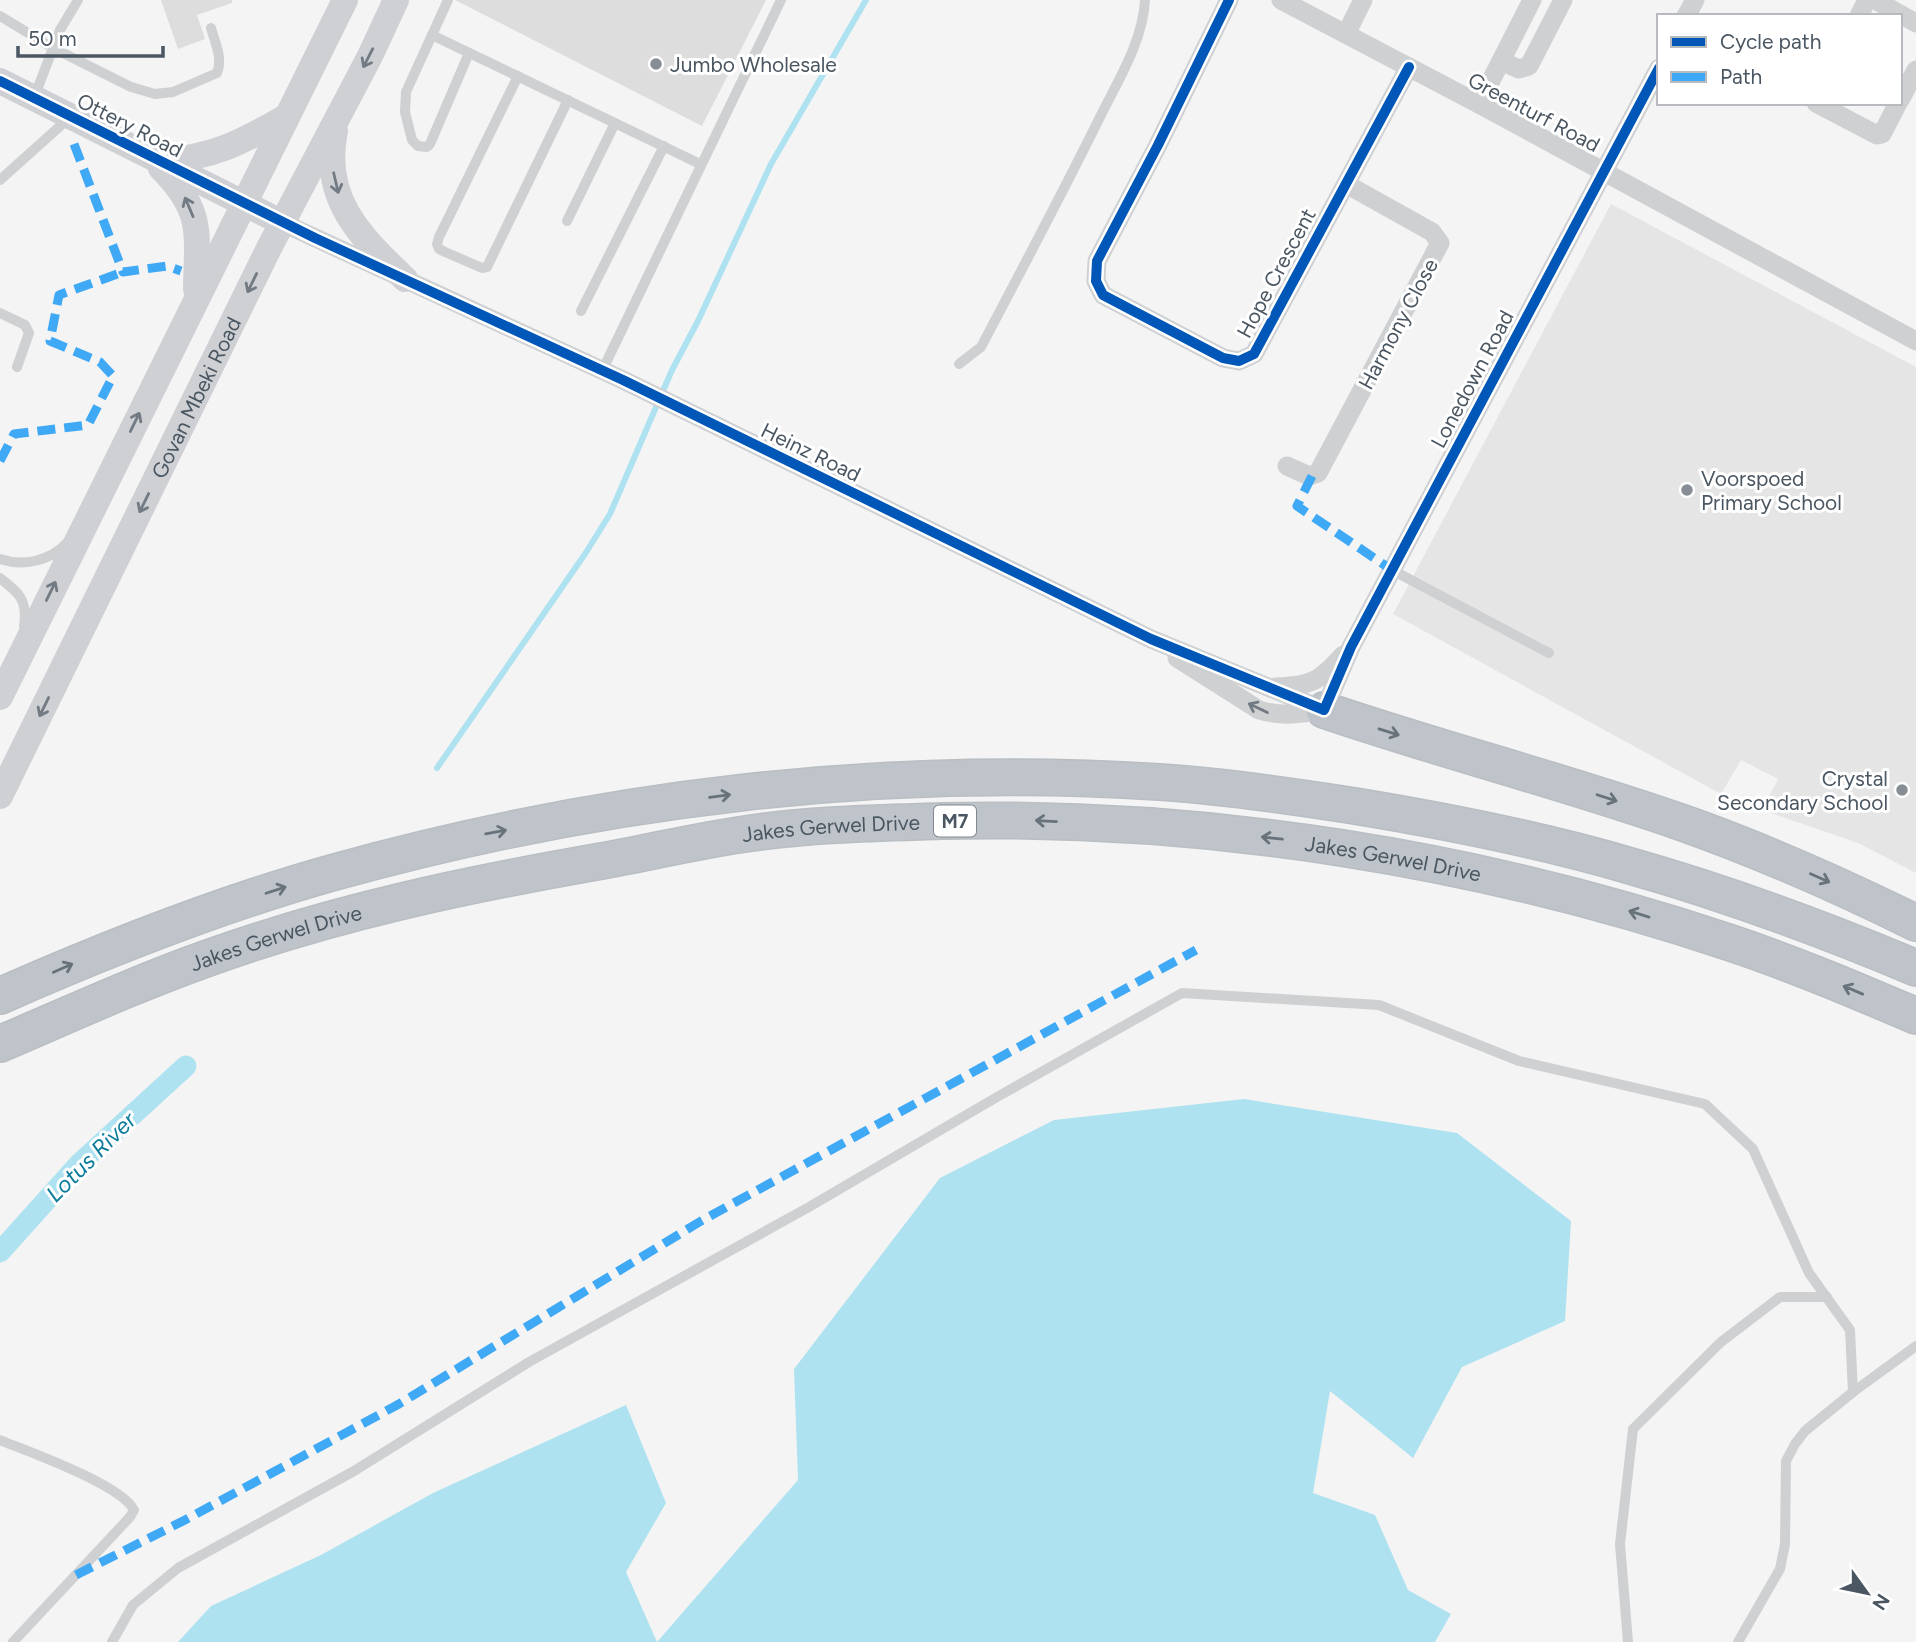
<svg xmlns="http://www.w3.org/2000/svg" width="1916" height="1642" viewBox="0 0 1916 1642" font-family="Figtree,sans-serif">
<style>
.education{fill:#e6e5e6}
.water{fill:#aee2f0}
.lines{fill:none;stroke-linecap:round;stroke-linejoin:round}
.stream{stroke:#aee2f0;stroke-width:6}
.canal{stroke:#aee2f0;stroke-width:21}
.building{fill:#ddddde}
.highway-casing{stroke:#b9bec3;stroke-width:38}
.lane{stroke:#ced0d2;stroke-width:10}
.street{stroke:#ced0d2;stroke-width:19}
.secondary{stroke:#ced0d4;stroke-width:26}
.highway{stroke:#bec4c9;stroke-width:35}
.quiet{stroke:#3fa9f5;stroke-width:9;stroke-dasharray:18 9;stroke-linecap:butt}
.cycleway-casing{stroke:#fff;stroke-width:15}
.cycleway{stroke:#0057b8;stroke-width:10}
.oneway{stroke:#727b84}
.oneway2{stroke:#727b83}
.oneway3{stroke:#67727b}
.poi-dot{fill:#868d94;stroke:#fff;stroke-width:2.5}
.labels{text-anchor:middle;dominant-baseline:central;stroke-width:6;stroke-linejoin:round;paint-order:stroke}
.shield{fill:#fff;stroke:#808990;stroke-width:2}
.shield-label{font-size:19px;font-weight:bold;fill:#4a5661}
.poi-label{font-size:21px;fill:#4a5661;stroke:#fff;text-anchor:start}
.street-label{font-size:21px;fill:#4a5661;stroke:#fff}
.water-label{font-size:23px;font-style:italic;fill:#0c7c9b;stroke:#fff}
</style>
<rect width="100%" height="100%" fill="#f4f4f4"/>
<!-- education -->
<path class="education" d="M1611,204l305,163v506l-58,-30 -96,-33 16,-31 -37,-19 -20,34 -328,-180z"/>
<!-- water -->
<path class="water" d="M1244,1099l213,34 114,88 -6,100 -103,46 -49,91 -83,-67 -17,102 62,22 33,75 43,24 -16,28h-1257l33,-36 110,-51 112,-62 193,-88 40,98 -40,69 31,70 141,-162 -4,-111 146,-191 114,-58z"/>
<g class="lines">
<!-- stream -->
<path class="stream" d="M437,768l148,-214 25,-40 62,-144 26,-49 73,-157 95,-164"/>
<!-- canal -->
<path class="canal" d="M0,1252l79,-88 107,-98"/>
</g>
<!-- building -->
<g class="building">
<path d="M161,0h71v3l-35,12 8,24 -27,10z"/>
<path d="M455,0h311l-64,126z"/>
</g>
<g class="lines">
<!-- highway casing -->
<g class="highway-casing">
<g id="highway">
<path d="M1324,710c120,41 243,72 362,114 79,28 155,62 230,99"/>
<path d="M0,996c109,-48 220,-92 335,-124 266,-74 547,-108 824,-90 65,4 132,14 196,24 91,15 183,33 272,59 99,28 194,63 289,103"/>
<path id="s2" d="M0,1044c70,-30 140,-62 211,-87 126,-45 254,-72 385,-95 52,-9 104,-22 156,-29 62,-9 126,-10 189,-12 267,-6 537,37 790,122 63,21 124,47 185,73"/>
</g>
</g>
<!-- lane -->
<g class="lane">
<path d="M448,0l-42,92 -1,20 7,28 6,6 9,1 3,-3 39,-91"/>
<path d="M0,16l53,32 78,39 24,7 18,-2 44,-19c6,-14 -2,-31 -6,-45"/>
<path d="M432,35l268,129"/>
<path d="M518,76l-79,161 -2,7 2,5 6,3 37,16 5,-1 81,-167"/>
<path d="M35,95l25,-65 18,-30"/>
<path d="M0,180l68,-61"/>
<path d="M567,221l48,-98"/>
<path d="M581,311l83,-165"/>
<path d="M0,313l25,12 4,8 -12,34"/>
<path d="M959,364l22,-17c40,-76 80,-151 118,-228 18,-37 44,-77 46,-119"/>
<path d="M602,371l179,-371"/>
<path d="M0,559c23,8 50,2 67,-16"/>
<path d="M1392,570l157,83"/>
<path d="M0,578c19,15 28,22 24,48"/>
<path d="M0,1440c29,12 120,44 134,70l-4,7 -117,125"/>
<path d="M112,1642l21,-37 45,-37 176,-97 175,-109 280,-155 188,-110 185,-104 197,12 140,56 186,43 48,45 56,124 41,57 3,62"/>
<path d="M1628,1642l-8,-98 13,-115 88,-87 59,-45h47"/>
<path d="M1738,1642l42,-73 5,-25 1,-83 9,-17 10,-13 48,-39 63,-46"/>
</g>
<!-- street -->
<g class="street">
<path d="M1229,0l-71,145 -61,116 -1,20 7,14 120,63 16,3 15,-7 155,-287"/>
<path d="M1281,0l198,104 437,237"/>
<path d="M1880,3l36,20"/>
<path d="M1686,16l9,-16"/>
<path d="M1859,16l8,-16"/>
<path d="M1346,34l17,-34"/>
<path d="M1501,61l18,8 10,-3 34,-66"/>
<path d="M1900,100l16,-30"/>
<path d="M1816,103l61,32 5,-1 16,-31"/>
<path d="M1479,104l53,-104"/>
<path d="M283,223l340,157 528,259 173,71"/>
<path d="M1287,466l22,10 9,-3 122,-230 -8,-11 -86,-48"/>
<path d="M1177,658l82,52c23,7 42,4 64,0"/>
<path d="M1276,687c35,-1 44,-6 67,-32"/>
<path d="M1324,710l27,-63 308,-579"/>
</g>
<!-- secondary -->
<g class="secondary">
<path d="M0,81l283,142"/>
<path d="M335,131c-14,68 25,105 70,148"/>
<path d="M160,162c55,-6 79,-18 126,-45"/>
<path d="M161,168c43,43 36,65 35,121"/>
<path d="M0,697l345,-697"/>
<path id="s1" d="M0,796l269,-548 101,-192 26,-56"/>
</g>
<!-- highway -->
<use href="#highway" class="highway"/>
<!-- quiet -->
<g class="quiet">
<path d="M74,144l49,128 44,-6 14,5"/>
<path d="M0,461l14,-27 74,-9 25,-49 -13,-14 -50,-21 9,-46 64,-23"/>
<path d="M1312,476l-15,30 95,64"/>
<path d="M76,1575l109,-55 214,-116 302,-183 495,-271"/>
</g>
<!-- cycleway casing -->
<g class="cycleway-casing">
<g id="cycleway">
<path d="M1229,0l-71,145 -61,116 -1,20 7,14 120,63 16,3 15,-7 155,-287"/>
<path d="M0,81l315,157 308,142 528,259 173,71 27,-63 308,-579"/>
</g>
</g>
<!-- cycleway -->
<use href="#cycleway" class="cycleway"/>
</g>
<!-- one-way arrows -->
<defs><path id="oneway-shaft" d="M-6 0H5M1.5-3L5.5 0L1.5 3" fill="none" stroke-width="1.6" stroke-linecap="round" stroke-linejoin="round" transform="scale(1.75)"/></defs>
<g class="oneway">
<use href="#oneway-shaft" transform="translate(368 58) rotate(117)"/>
<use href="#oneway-shaft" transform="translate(336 183) rotate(77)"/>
<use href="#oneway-shaft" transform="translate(189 207) rotate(-113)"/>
<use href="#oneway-shaft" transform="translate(252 283) rotate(116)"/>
<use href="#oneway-shaft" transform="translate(135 422) rotate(-64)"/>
<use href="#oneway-shaft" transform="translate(144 503) rotate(116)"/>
<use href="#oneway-shaft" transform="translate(51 591) rotate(-64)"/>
<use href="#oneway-shaft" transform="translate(44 707) rotate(116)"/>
</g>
<use class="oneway2" href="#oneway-shaft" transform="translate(1258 708) rotate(-154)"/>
<g class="oneway3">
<use href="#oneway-shaft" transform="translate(1389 732) rotate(17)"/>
<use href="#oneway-shaft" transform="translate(720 796) rotate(-8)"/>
<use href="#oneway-shaft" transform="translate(1607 798) rotate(18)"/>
<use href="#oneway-shaft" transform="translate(1046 821) rotate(-177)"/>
<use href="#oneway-shaft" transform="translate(496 832) rotate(-10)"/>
<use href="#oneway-shaft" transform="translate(1272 838) rotate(-174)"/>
<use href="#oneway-shaft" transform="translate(1820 878) rotate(24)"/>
<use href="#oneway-shaft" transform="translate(276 890) rotate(-18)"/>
<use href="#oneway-shaft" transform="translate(1639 914) rotate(-163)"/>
<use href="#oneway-shaft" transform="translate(63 968) rotate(-24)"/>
<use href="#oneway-shaft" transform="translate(1853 990) rotate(-157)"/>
</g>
<!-- markers -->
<g class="poi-dot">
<circle cx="656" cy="64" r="7"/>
<circle cx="1687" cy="490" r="7"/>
<circle cx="1902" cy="790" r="7"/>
</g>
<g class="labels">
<!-- shield labels -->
<rect class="shield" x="934" y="805.5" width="42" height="31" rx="5"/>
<g class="shield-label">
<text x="955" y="821">M7</text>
</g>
<!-- poi labels -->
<g class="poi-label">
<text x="670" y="64">Jumbo Wholesale</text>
<text x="1701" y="478">Voorspoed<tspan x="1701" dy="24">Primary School</tspan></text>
<text x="1888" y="778" text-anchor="end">Crystal<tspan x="1888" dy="24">Secondary School</tspan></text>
</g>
<!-- street labels -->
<g class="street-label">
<text transform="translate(1534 112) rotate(28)">Greenturf Road</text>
<text transform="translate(130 125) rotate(27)">Ottery Road</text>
<text transform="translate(1276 273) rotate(-62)">Hope Crescent</text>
<text transform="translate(1398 324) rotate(-62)">Harmony Close</text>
<text transform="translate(1472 379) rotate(-62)">Lonedown Road</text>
<text stroke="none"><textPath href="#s1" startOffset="444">Govan Mbeki Road</textPath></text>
<text transform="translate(811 452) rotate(26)">Heinz Road</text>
<text stroke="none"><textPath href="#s2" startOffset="863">Jakes Gerwel Drive</textPath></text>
<text stroke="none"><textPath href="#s2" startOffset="1428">Jakes Gerwel Drive</textPath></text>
<text stroke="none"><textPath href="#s2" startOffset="296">Jakes Gerwel Drive</textPath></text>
</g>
<!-- water labels -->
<g class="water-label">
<text transform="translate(91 1157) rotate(-45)">Lotus River</text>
</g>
</g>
<!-- legend -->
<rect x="1657" y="14" width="245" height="91" fill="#ffffff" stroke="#b7bbc0" stroke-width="2"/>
<rect x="1671" y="37" width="35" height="10" fill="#0057b8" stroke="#b7bbc0" stroke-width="2"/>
<text x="1720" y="49" font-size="21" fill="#4a5661">Cycle path</text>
<rect x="1671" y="72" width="35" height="10" fill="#3fa9f5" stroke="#b7bbc0" stroke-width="2"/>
<text x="1720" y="84" font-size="21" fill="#4a5661">Path</text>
<!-- north arrow -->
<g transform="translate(1867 1593) rotate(123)" stroke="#ffffff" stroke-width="5" paint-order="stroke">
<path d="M0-5L12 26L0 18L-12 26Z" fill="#4a5661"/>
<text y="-10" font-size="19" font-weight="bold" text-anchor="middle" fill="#4a5661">N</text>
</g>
<!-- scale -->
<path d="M18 46v10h145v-10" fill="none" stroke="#4a5661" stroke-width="3.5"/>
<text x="28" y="46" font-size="21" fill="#4a5661" stroke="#ffffff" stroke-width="5" paint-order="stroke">50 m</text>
</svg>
